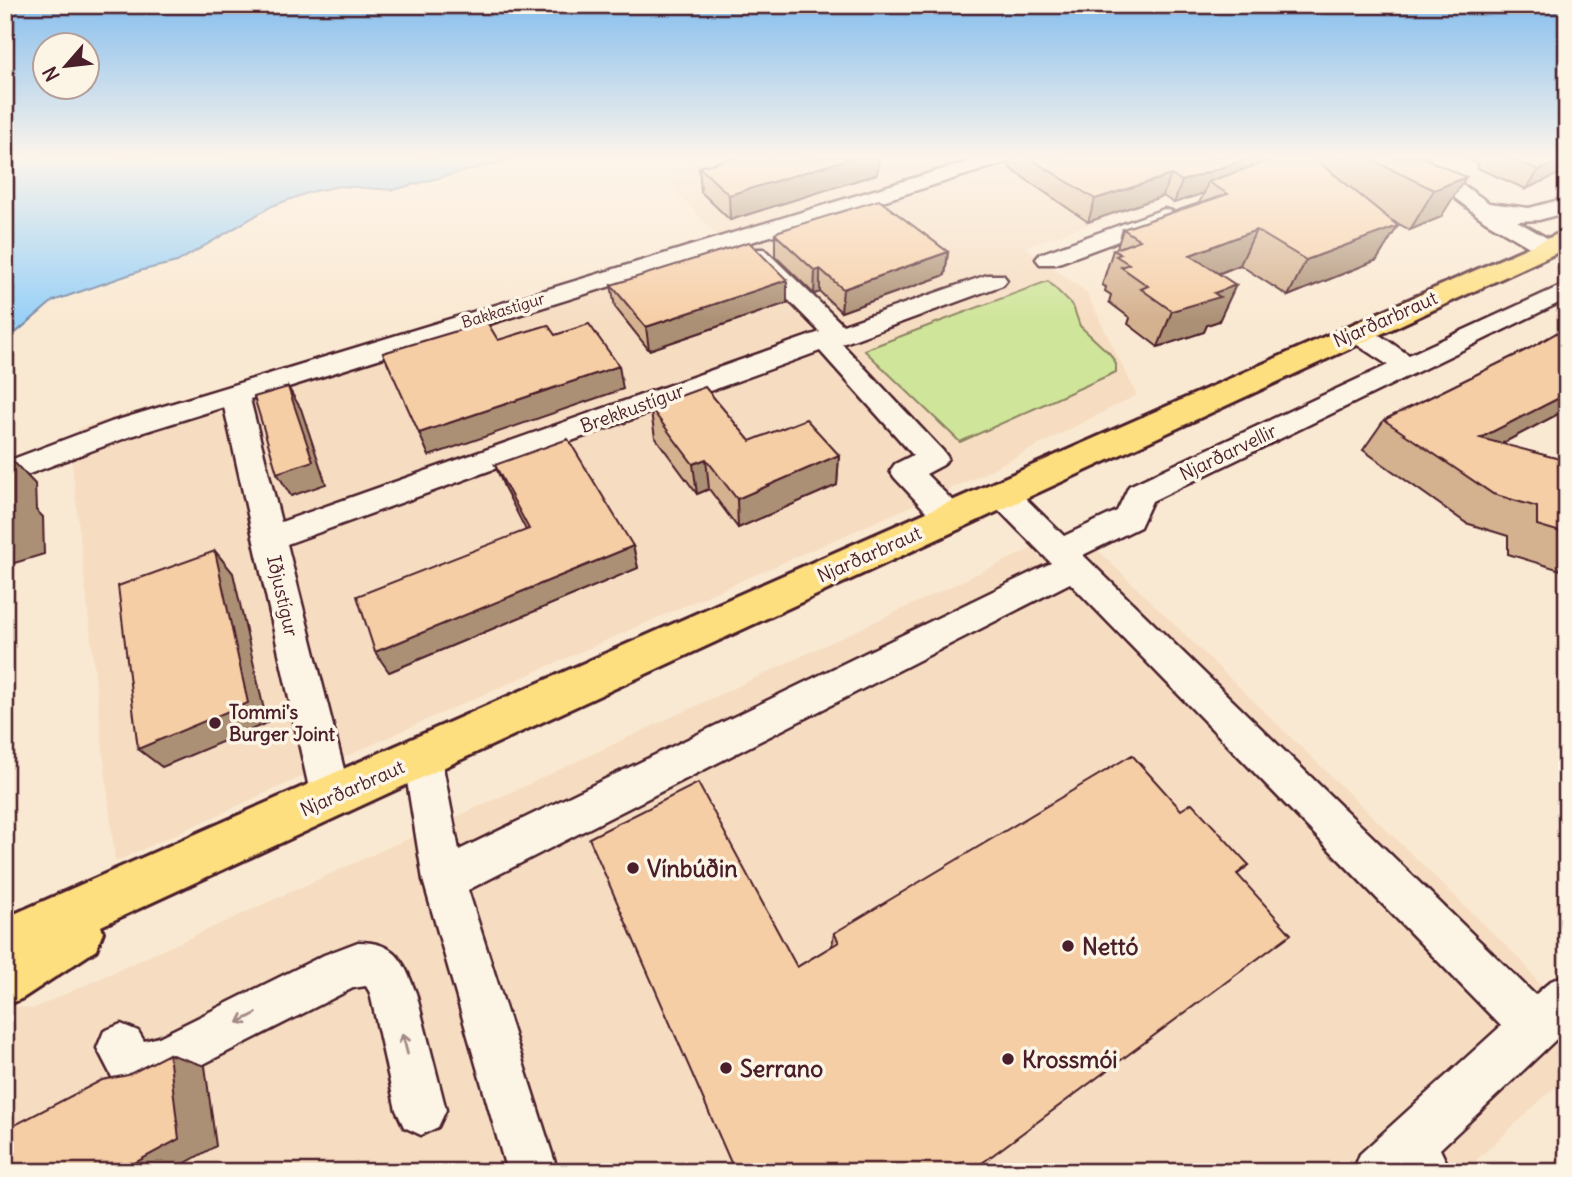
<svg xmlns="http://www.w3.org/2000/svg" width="1572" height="1177" viewBox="0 0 1572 1177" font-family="Delius,sans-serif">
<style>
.built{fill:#f6ddc2}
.green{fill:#cfe59a;stroke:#8c8262;stroke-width:2}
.water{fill:#98d0f7;stroke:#7989a5;stroke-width:2}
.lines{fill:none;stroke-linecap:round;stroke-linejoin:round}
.minor-casing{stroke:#4a1f2b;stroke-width:5}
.major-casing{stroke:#4a1f2b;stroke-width:6}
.minor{fill:#fcf5e5;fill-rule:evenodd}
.major{fill:#fedf80;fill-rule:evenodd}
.wall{fill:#d4b18f;stroke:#4a1f2b;stroke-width:2}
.shaded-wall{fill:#ac9074;stroke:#4a1f2b;stroke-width:2}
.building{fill:#f6cea6;stroke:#4a1f2b;stroke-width:2}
.oneway{stroke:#a38a88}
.poi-dot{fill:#4a1f2b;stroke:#fcf5e5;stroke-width:2.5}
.labels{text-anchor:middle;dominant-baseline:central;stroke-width:7;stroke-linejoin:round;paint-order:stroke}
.far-street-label{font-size:16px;fill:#4a1f2b;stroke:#fcf5e5}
.street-label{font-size:19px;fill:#4a1f2b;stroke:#fcf5e5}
.poi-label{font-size:19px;font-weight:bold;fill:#4a1f2b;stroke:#fcf5e5;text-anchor:start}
.near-poi-label{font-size:23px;font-weight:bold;fill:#4a1f2b;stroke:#fcf5e5;text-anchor:start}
</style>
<rect width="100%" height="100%" fill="#fae9d2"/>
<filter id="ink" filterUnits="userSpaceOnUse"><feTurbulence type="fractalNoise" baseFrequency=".0143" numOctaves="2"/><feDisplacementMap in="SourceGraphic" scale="14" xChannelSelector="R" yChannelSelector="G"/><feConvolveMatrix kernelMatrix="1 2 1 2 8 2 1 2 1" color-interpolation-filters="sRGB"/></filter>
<g filter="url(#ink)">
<!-- built -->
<g class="built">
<path d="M722,157h556l-253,90 61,45 51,103 -162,83 -542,239 -318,145 -44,-407 8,-27 640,-190 -46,-50 3,-16 31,-13z"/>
<path d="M1075,528l447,433 45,59v56l-103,96h-1459v-168l27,5 490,-222z"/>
</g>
<!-- green -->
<path class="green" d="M1048,281l25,25 7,20 30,28 6,10v8l-156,70 -96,-92z"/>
<!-- water -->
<path class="water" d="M5,157h514l-126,33 -53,-4 -30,6 -38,14 -95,56 -34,8 -90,31 -48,41z"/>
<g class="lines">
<!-- minor casing -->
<g class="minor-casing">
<g id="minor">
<path d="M983,157h30l-3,4 -760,238 31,123 539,-190 -72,-73 -4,-5 4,-5h16l79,76 144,-50h16l4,5 -4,5 -161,59 101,107 5,7 -5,7 -17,9 35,35 5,8 -5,8 -11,3 -11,-3 -44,-47 -5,-7 5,-7 18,-9 -93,-104 -533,193 64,253 -6,13 -14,6 -14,-6 -6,-13 -87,-390 -93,29 -126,47v-21l106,-40z"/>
<path d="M1401,157h22l66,46 40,5 38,-10v14l-28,8 -22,1 37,21 3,5 -3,5h-16l-53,-31z"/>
<path d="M1164,209l8,2 3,5 -3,5 -116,43h-16l-4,-5 4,-5z"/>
<path d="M1567,283v16l-415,202 -12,26 -57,28 452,440 16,-14 16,-7v55l-127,120 11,23h-98l7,-18 141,-128 -431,-443 -602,307 90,282h-51l-84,-292 -20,-124 5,-12 14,-5 14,5 5,12 18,94 592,-287 -60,-61 -4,-8 4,-8 11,-3 11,3 51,50 53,-25 12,-25 259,-121 -43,-28 -4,-5 4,-5c22,-6 46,17 64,28z"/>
<path d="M358,942c39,0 45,19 58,51l30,117 -8,17 -17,8 -17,-8 -8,-17 -26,-117 -4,-7 -13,2 -187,95 -20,6 -33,-10 -16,-31 7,-17 17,-7 17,7 6,10 15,-4 165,-82z"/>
</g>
</g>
<!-- major casing -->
<g class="major-casing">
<path id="major" d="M1567,230v18l-1466,678 2,6 -7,18 -73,48 -18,8v-88z"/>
</g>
<!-- minor -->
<use href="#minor" class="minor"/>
<!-- major -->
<use href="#major" class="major"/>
</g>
<!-- wall -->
<g class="wall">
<path d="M737,157h142l-2,17 -147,46 -29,-28 -2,-25z"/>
<path d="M1010,157h303l1,1v-1h116l-1,3 12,57 -31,13 -21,-11 -12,41 -89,36 -48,-31 -22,9 1,47 -12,4 -3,7 -46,15 -30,-23 2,-6 -21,-16 2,-7 -6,-4 1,-4 -4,-2 11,-35 4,-2 6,-19 76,-26 5,-10 -30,10 -11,-7 -75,26 -77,-53 -2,-5z"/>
<path d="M1464,157h103l-41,32 -49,-21 2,-4z"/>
<path d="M775,234l173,18 -3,23 -104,37 -21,-20 -6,2 -39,-38z"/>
<path d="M611,285l176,18 -138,47 -34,-43z"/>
<path d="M1567,327v90l-7,-4 -59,31 66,17v111l-59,-18v-18l-42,-13 -103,-73 21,-30 146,-72z"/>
<path d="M650,407l100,34 89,14 -2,30 -99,43 -29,-39 -12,5 -42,-57z"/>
<path d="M495,465l138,81 5,22 -249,104 137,-142 -22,-43z"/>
<path d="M1181,810l68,55 -11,9 -268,298h-9l-3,-6 -161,-199 35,-21 2,-13z"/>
</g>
<!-- shaded-wall -->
<g class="shaded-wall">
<path d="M855,157h24l-2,17 -147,46 -1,-25z"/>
<path d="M1253,157h24l-5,11 -64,14 -4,11 -30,10 8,-22z"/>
<path d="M1567,158v12l-41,19 13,-19z"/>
<path d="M1171,175l-8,21 -75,26 7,-23z"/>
<path d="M1466,177l-25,40 -31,13 24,-40z"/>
<path d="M1398,226l-21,34 -89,36 18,-36z"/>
<path d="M1256,230l-16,35 -64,25 14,-35z"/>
<path d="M948,252l-3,23 -104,37 2,-23z"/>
<path d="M820,269v23l-6,2 1,-23z"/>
<path d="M787,280v23l-138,47 -3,-23z"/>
<path d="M1236,285l-17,36 -12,4 -3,7 -46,15 14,-36 42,-18z"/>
<path d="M619,366l4,23 -194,67 -10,-23z"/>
<path d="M288,387l13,22 25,75 -35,12 -14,-23z"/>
<path d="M1567,394v12l-7,7 -105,55 25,-30z"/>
<path d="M5,453l30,31 1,26 7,7 1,37 -39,12z"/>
<path d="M839,455l-2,30 -99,43 -1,-29z"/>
<path d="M706,459l3,30 -12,5 -4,-30z"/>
<path d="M633,546l5,22 -249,104 -14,-20z"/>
<path d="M215,551l18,22 34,150 -105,44 -24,-18z"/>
<path d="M169,1054l36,12 11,80 -47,26h-51z"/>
</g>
<!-- building -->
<g class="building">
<path d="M737,157h118l-126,38 -30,-28z"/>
<path d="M1028,157h225l-71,24 -11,-6 -76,24z"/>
<path d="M1279,157h34l85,69 -92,34 -50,-30 -66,25 46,30 -22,8 6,4 -48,14 -31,-22 7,-3 -27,-19 8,-3 -13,-8 5,-2 -8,-4 27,-10 -17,-11 105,-35 -20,-12z"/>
<path d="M1366,157h64l-4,2 40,18 -32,13z"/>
<path d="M1507,157h60v1l-28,12z"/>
<path d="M879,200l69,52 -105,37 -23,-20 -5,2 -40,-37 4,-3z"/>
<path d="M749,242l38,38 -141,47 -35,-42z"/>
<path d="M487,322l11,18 50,-15 7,10 34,-11 30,42 -200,67 -36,-80z"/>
<path d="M1567,327v67l-87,44 87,23v73l-30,-9v-18l-44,-13 -109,-74 146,-72z"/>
<path d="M288,387l25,74 -36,12 -23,-76z"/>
<path d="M705,387l45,54 56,-22 33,36 -102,44 -31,-40 -13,5 -43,-57z"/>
<path d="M568,439l65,107 -258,106 -18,-56 172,-67 -34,-64z"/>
<path d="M215,551l33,152 -110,46 -20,-163z"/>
<path d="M1132,755l49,55 11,-7 57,62 -12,9 54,60 -321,238 -6,-11 -14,11h-215l-146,-334 109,-55 99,184 42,-25 -5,-9z"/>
<path d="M169,1054l10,85 -61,33h-113v-42l97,-50 26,-5z"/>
</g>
<!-- one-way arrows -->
<defs><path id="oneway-shaft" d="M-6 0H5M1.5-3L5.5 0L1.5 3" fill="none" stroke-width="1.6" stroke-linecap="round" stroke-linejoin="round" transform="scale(1.75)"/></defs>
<g class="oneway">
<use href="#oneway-shaft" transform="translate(247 1018) rotate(153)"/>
<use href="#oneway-shaft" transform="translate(405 1044) rotate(-104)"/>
</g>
</g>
<!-- sky -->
<linearGradient id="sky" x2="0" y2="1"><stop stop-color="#88bfee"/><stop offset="0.49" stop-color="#fdf5eb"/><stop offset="1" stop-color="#fdf5eb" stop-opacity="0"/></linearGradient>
<rect width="1572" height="321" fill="url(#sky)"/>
<!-- markers -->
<g class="poi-dot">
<circle cx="215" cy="723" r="7"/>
<circle cx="633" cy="868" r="7"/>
<circle cx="1068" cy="946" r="7"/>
<circle cx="1008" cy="1059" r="7"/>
<circle cx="726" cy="1068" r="7"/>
</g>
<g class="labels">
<!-- far-street labels -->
<g class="far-street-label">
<text transform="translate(503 310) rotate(-17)">Bakkastígur</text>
</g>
<!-- street labels -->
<g class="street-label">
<text transform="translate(1385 319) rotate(-24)">Njarðarbraut</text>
<text transform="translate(632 408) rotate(-20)">Brekkustígur</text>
<text transform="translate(1228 452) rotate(-26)">Njarðarvellir</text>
<text transform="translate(869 554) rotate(-24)">Njarðarbraut</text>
<text transform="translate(283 596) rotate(77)">Iðjustígur</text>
<text transform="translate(352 788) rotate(-24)">Njarðarbraut</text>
</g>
<!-- poi labels -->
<g class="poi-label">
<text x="229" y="712">Tommi's<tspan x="229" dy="22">Burger Joint</tspan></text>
</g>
<!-- near-poi labels -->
<g class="near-poi-label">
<text x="647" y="868">Vínbúðin</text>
<text x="1082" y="946">Nettó</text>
<text x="1022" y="1059">Krossmói</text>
<text x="740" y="1068">Serrano</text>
</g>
</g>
<!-- margin -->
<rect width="1572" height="1177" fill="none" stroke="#fcf5e5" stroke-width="28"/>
<rect x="14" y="14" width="1544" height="1149" fill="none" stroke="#4a1f2b" stroke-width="2.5" filter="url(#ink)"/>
<!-- north arrow -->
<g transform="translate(66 66) rotate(242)"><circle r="33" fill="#fcf5e5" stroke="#b59f9b" stroke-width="2"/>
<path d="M0-5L12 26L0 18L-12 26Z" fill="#4a1f2b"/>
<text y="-10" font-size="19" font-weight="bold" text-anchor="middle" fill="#4a1f2b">N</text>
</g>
</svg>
